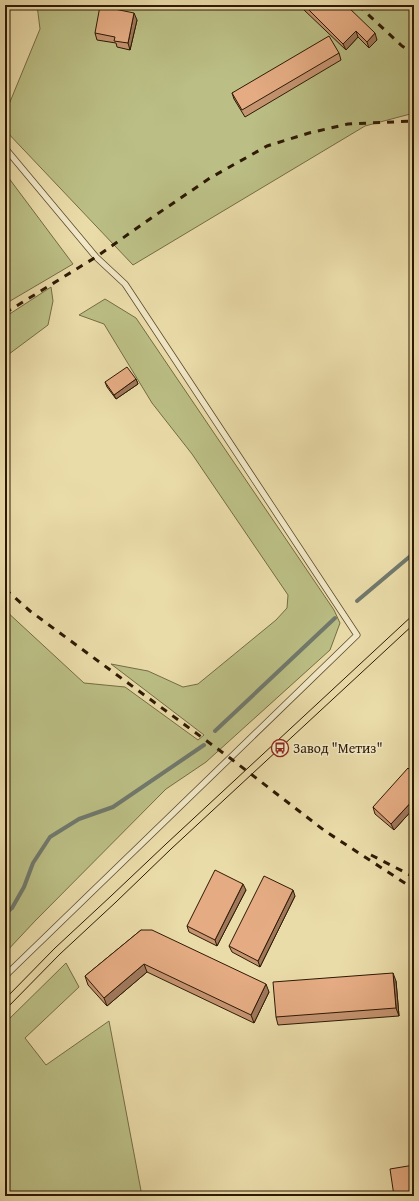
<svg xmlns="http://www.w3.org/2000/svg" width="419" height="1201" viewBox="0 0 419 1201" font-family="'Gentium Book Plus',serif">
<style>
.green{fill:#bbbf85;stroke:#746c44}
.lines{fill:none;stroke-linecap:round;stroke-linejoin:round}
.stream{stroke:#70796d;stroke-width:4}
.service-casing{stroke:#5d4a2c;stroke-width:7}
.service{stroke:#f1e8c7;stroke-width:5.5}
.tram{stroke:#2e1903;stroke-width:1}
.rail{stroke:#2e1903;stroke-width:3;stroke-dasharray:7 7;stroke-linecap:butt}
.wall{fill:#c59471;stroke:#2e1903}
.shaded-wall{fill:#a0785c;stroke:#2e1903}
.building{fill:#e5ac83;stroke:#2e1903}
.labels{text-anchor:middle;dominant-baseline:central;stroke-width:3;stroke-linejoin:round;paint-order:stroke}
.poi-label{font-size:14px;fill:#2e1903;stroke:#f1e8c7;text-anchor:start}
</style>
<rect width="100%" height="100%" fill="#eadca9"/>
<filter id="stains"><feTurbulence type="fractalNoise" baseFrequency=".005" numOctaves="4"/><feColorMatrix values="0 0 0 0 .2 0 0 0 0 .09 0 0 0 0 .02 0 0 0 .5 -.17"/></filter>
<radialGradient id="worn" r=".72"><stop offset=".6" stop-color="#630" stop-opacity="0"/><stop offset="1" stop-color="#630" stop-opacity=".3"/></radialGradient>
<!-- green -->
<g class="green">
<path d="M37,5h377v108l-49,13 -232,139 -128,-135v-16l35,-85z"/>
<path d="M5,173l68,91 -68,40z"/>
<path d="M51,287l2,14 -5,24 -43,32v-40z"/>
<path d="M105,299l31,19 198,292 6,13 -10,27 -124,112 -40,27 -131,132 -30,32v-343l79,73 41,4 73,53 6,-5 -93,-71 37,7 35,16 15,-3 78,-64 11,-12 1,-13 -96,-141 -40,-51 -48,-79 -25,-9z"/>
<path d="M66,963l13,24 -54,51 21,27 63,-44 33,175h-137v-173z"/>
</g>
<g class="lines">
<!-- stream -->
<g class="stream">
<path d="M357,601l57,-48"/>
<path d="M215,731l120,-113"/>
<path d="M5,914l7,-6 12,-21 9,-24 17,-26 29,-18 34,-12 91,-62"/>
</g>
<!-- service casing -->
<g class="service-casing">
<path id="service" d="M5,148l91,109 29,27 232,351 -352,341"/>
</g>
<!-- service -->
<use href="#service" class="service"/>
<!-- tram -->
<g class="tram">
<path d="M5,999l50,-51 56,-52 55,-52 248,-230"/>
<path d="M5,1010l55,-56 56,-52 55,-53 243,-225"/>
</g>
<!-- rail -->
<g class="rail">
<path d="M358,5l44,41 12,7"/>
<path d="M5,313l91,-56 51,-36 63,-43 57,-32 42,-13 39,-9 66,-3"/>
<path d="M5,589l25,22 200,147 95,73 89,58"/>
<path d="M371,855l43,22"/>
</g>
</g>
<!-- wall -->
<g class="wall">
<path d="M302,5h44l31,35 -8,8 -11,-11 -12,13 -43,-41z"/>
<path d="M137,20l-7,30 -13,-3 -1,-4 -19,-3 -2,-7z"/>
<path d="M339,53l2,7 -96,57 -11,-18 -2,-6z"/>
<path d="M136,379l2,5 -22,15 -9,-12 -2,-5z"/>
<path d="M414,774v34l-20,22 -19,-16 -2,-7z"/>
<path d="M246,890l-29,56 -28,-14 -2,-6z"/>
<path d="M295,896l-35,71 -28,-15 -3,-6z"/>
<path d="M141,930l128,62 -15,31 -107,-51 -40,34 -19,-21 -3,-9z"/>
<path d="M396,981l3,35 -121,9 -2,-8z"/>
</g>
<!-- shaded-wall -->
<g class="shaded-wall">
<path d="M134,13l3,7 -7,30 -2,-7z"/>
<path d="M356,31l2,6 -12,13 -3,-6z"/>
<path d="M375,33l2,7 -8,8 -2,-6z"/>
<path d="M136,379l2,5 -22,15 -2,-4z"/>
<path d="M414,799v9l-20,22 -3,-6z"/>
<path d="M243,884l3,6 -29,56 -2,-6z"/>
<path d="M293,890l2,6 -35,71 -2,-6z"/>
<path d="M144,964l3,8 -40,34 -3,-8z"/>
<path d="M393,973l3,8 3,35 -3,-8z"/>
<path d="M266,984l3,8 -15,31 -3,-8z"/>
</g>
<!-- building -->
<g class="building">
<path d="M304,5h42l29,28 -8,9 -11,-11 -13,13z"/>
<path d="M100,6l34,7 -6,30 -14,-2 1,-4 -20,-4z"/>
<path d="M329,36l10,17 -97,57 -10,-17z"/>
<path d="M127,367l9,12 -22,16 -9,-13z"/>
<path d="M408,768l6,6v25l-23,25 -18,-17z"/>
<path d="M215,870l28,14 -28,56 -28,-14z"/>
<path d="M264,876l29,14 -35,71 -29,-15z"/>
<path d="M141,930h11l114,54 -15,31 -107,-51 -40,34 -19,-22z"/>
<path d="M393,973l3,35 -120,9 -3,-35z"/>
<path d="M414,1165v31h-20l-4,-27z"/>
</g>
<!-- icons -->
<defs>
<g id="bus-ring" transform="scale(0.9)"><circle r="9.5" fill="#f1e8c7" stroke="#8f2418" stroke-width="1.5"/><path d="M-5-6H5V4H4V6H2V4H-2V6H-4V4H-5ZM-3.5-4V0h7V-4ZM-3.5 1.2v1.5H-2V1.2ZM2 1.2v1.5H3.5V1.2Z" fill="#8f2418"/></g>
</defs>
<g fill-rule="evenodd">
<use href="#bus-ring" x="280" y="748"/>
</g>
<g class="labels">
<!-- poi labels -->
<g class="poi-label">
<text x="293" y="748">Завод "Метиз"</text>
</g>
</g>
<!-- margin -->
<rect width="419" height="1201" fill="none" stroke="#eadca9" stroke-width="20"/>
<rect x="6" y="6" width="407" height="1189" fill="none" stroke="#2e1903" stroke-width="2"/>
<rect x="10" y="10" width="399" height="1181" fill="none" stroke="#2e1903"/>
<rect width="100%" height="100%" filter="url(#stains)"/>
<rect width="100%" height="100%" fill="url(#worn)"/>
</svg>
